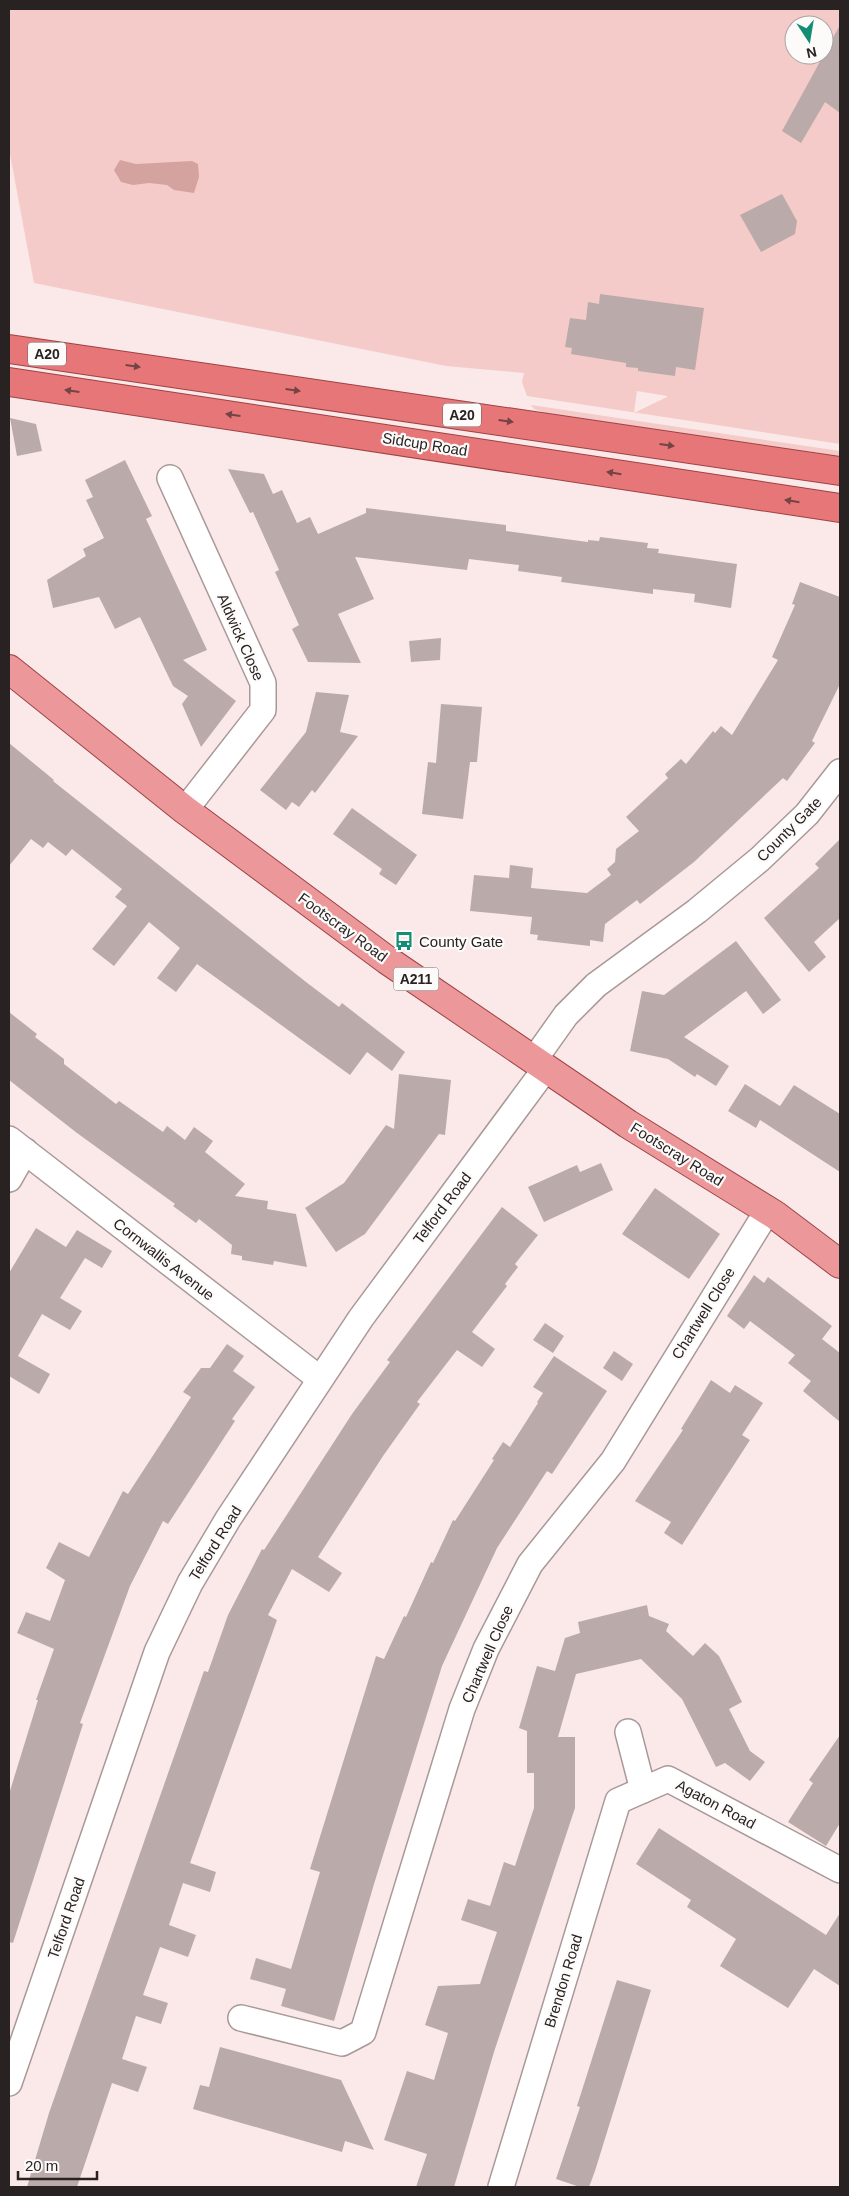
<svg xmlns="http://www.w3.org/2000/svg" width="849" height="2196" viewBox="0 0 849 2196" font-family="Arial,sans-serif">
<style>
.green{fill:#f4cbc8;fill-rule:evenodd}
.forest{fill:#d4a3a0}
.building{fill:#baabaa}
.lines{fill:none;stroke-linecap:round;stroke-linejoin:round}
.minor-casing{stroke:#a89998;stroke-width:28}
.primary-casing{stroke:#9f4244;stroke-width:30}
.trunk-casing{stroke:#9f4244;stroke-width:30}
.minor{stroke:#fff;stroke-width:25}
.primary{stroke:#ec989a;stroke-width:28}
.trunk{stroke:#e67678;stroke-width:28}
.oneway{fill:#744444}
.labels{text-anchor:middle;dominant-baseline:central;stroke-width:4.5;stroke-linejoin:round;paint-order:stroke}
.shield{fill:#fdfafa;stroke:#686363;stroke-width:1}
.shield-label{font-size:14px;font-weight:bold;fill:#282222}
.street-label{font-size:15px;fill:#282222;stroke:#fdfafa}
.poi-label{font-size:15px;fill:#282222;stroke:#fdfafa;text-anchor:start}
</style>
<rect width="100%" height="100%" fill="#fae9e8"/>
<!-- green -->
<g class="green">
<path d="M9,9h831v435l-313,-48 -5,-14 2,-9 -78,-7 -412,-83 -25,-134zM794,25h30v30h-30zM637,391l30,5v1l-33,16z"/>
<path d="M531,405l309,46v5l-291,-42 -15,-5z"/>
</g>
<!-- forest -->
<path class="forest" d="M120,160l16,4 56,-3 6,3 1,13 -5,16 -20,-3 -7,-5 -18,-2 -16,2 -12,-3 -7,-12z"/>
<!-- building -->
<g class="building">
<path d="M840,25v88l-15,-11 -24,41 -19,-12z"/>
<path d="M782,194l15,27 -2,13 -34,18 -21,-37z"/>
<path d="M600,294l104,14 -9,62 -19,-3 -1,9 -37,-5v-3l-12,-1v-4l-55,-9 1,-6 -7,-1 5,-29 16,2 2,-18 11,2z"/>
<path d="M10,418l26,6 6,27 -25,5z"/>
<path d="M125,460l27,56 -6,3 61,131 -24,10 53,41 -35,46 -19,-43 6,-8 -15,-10 -33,-69 -25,12 -16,-32 -46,11 -6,-28 39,-24 -3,-7 21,-11 -18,-38 7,-3 -8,-17z"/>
<path d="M228,469l36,5 9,20 9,-4 15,33 13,-6 8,17 48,-21v-5l140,17v6l44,6 38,5v-2l11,1 1,-4 48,6 -1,5 12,1 -1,4 79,11 -6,44 -37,-6 1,-8 -42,-5v5l-92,-12 1,-5 -44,-6 1,-6 -50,-6 -2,11 -112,-13 19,42 -36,15 23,49 -53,-1 -16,-33 7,-4 -24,-53 4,-2 -26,-58 -3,1z"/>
<path d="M800,582l40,15v87l-28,57 3,2 -28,38 -4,-3 -89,84 -54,42 -3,-4 -32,24 -2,18 -13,-2v6l-53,-6 1,-5 -8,-1 2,-17 -62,-6 4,-36 35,3 1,-13 23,3 -2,20 56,5 24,-18 -4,-6 8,-7 1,-13 23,-18 -13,-14 42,-39 -3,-4 16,-15 5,5 27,-33 2,2 6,-7 11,9 46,-75 -6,-3 23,-52 -3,-1z"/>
<path d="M441,638l-1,22 -29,2 -2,-21z"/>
<path d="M316,692l33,3 -9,37 18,4 -43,57 -3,-3 -13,17 -7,-5 -6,8 -26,-20 46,-58z"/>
<path d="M441,704l41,3 -5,55h-7l-7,57 -41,-5 6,-52 8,1z"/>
<path d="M9,743l45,37 -1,1 253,201 33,25 3,-4 63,49 -13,19 -25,-19 -17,23 -153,-111 -21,28 -19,-14 23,-30 -31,-26 -35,44 -22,-17 35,-43 -12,-9 7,-8 -50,-40 -6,7 -18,-14 -5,6 -12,-9 -22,27z"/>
<path d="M352,808l65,47 -21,30 -17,-11 3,-5 -49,-35z"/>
<path d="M840,839v79l-26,24 12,15 -17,15 -45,-54 55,-50 -4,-4z"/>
<path d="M736,941l45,59 -18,14 -17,-23 -62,46 45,29 -13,20 -19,-12 -2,3 -27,-18 -38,-8 12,-60 22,4z"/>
<path d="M9,1012l28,22 -2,3 29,22v5l52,40 3,-3 44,31 4,-6 18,14 9,-13 19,14 -8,11 40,32 -10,12 33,5 -1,8 29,5 11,53 -33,-6 -1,4 -31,-5v-4l-11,-2 1,-9 -33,-26 -3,4 -23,-17 2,-2 -98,-71 -68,-53z"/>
<path d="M399,1074l52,6 -6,55 -6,-1 -74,100 -29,18 -31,-44 39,-25 42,-58 8,4z"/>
<path d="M745,1084l35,22 14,-21 46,29v58l-80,-52 -4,8 -28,-17z"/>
<path d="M601,1163l12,27 -69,32 -16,-35 49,-22 3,7z"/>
<path d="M655,1188l65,46 -31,45 -67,-45z"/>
<path d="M502,1207l36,28 -23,29 3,3 -13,17 2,2 -35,46 23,17 -13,18 -25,-17 -40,52 3,2 -37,52 -65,101 24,16 -13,19 -37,-23 -24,46 9,5 -87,243 26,9 -6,20 -27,-9 -14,42 27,10 -8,22 -28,-10 -17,48 25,8 -7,21 -25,-8 -14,43 25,8 -9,25 -26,-9 -35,104h-50l22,-74 110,-314 45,-128 4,1 20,-57 34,-66 2,1 88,-136 38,-52 -3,-2z"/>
<path d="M36,1228l30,19 11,-17 35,21 -10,17 -17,-10 -25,40 22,13 -12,19 -28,-16 -24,42 32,18 -11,20 -30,-18v-103z"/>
<path d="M754,1275l10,8 4,-6 64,49 -10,13 18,14v69l-37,-31 8,-10 -23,-18 7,-8 -45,-34 -6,8 -17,-13z"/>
<path d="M545,1323l19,13 -11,17 -20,-13z"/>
<path d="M227,1344l17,12 -11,15 22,16 -23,32 3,2 -67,103 -5,-3 -33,65 -50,137 3,1 -70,219 -4,-1v-148l29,-94h-2l18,-51 -37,-16 9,-21 24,9 15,-41 -19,-12 13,-26 30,15 34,-66 5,3 63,-97 -8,-5 18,-24h9z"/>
<path d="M614,1351l19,13 -11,17 -19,-13z"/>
<path d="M554,1356l53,35 -55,83 -5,-3 -50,77 -55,118 -68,218 -40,137 -53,-15 5,-17 -36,-10 6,-21 35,11 29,-97 -10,-3 66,-213 8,3 20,-43 2,1 25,-55 2,1 20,-43 2,1 39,-61 -2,-1 11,-17 7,5 28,-44 -1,-1 6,-9 -10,-6z"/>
<path d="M711,1380l19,13 5,-8 28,18 -21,32 8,5 -68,105 -18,-12 7,-11 -36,-21 48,-71 -2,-1z"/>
<path d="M647,1605l2,11 20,8 -3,7 27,25 12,-13 14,13 23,46 -13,7 21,42 15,11 -15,19 -25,-18 -9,4 -34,-68 -41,-40 -65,15 -18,63h17v71l-81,244 -40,135h-38l11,-33 -43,-14 23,-69 27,9 14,-47 -23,-8 13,-39 42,-2 10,-31 7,-21 -36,-12 7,-21 22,7 14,-44 11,4 19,-58v-35h-7v-42l-8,-3 18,-62 18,5 10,-33 15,-5 -2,-11z"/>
<path d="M840,1735v88l-14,23 -38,-24 25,-39 -4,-3z"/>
<path d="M659,1828l167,107 14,-22v73l-26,-17 -26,39 -68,-42 16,-27 -49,-32 4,-7 -55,-36z"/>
<path d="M617,1980l34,10 -56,181 -6,16h-9l-24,-8 24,-72 -3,-1z"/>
<path d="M220,2047l121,33 33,70 -29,-9 -3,11 -149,-43 7,-24 9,2z"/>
</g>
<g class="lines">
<!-- minor casing -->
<g class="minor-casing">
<g id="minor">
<path d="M170,478l93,205v27l-78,100"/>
<path d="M534,1060l32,-45 30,-30 101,-74 63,-52 47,-45 33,-42"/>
<path d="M9,1139l311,240"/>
<path d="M9,1179l16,-28"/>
<path d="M628,1732l15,58"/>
<path d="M241,2018l101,25 21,-11 99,-323 24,-60 44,-85 83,-103 155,-251"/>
<path d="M9,2083l148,-431 33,-69 38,-64 133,-201 185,-250"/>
<path d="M501,2187l117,-386 50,-22 172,91"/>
</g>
</g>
<!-- primary casing -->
<g class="primary-casing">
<path id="primary" d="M9,669l176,141 202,150 241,164 147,91 65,49"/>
</g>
<!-- trunk casing -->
<g class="trunk-casing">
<g id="trunk">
<path d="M9,349l831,122"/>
<path d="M9,382l831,126"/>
</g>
</g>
<!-- minor -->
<use href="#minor" class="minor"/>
<!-- primary -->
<use href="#primary" class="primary"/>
<!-- trunk -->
<use href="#trunk" class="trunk"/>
</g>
<!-- one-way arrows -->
<defs><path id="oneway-solid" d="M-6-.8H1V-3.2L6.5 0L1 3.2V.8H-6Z" transform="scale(1.25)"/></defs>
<g class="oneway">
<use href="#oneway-solid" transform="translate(133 366) rotate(8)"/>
<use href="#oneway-solid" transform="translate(293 390) rotate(8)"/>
<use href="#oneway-solid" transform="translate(72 391) rotate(-172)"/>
<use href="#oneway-solid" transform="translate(233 415) rotate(-172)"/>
<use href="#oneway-solid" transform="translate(506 421) rotate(8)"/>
<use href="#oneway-solid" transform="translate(667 445) rotate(8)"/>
<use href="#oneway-solid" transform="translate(614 473) rotate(-171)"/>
<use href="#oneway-solid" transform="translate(792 501) rotate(-171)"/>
</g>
<!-- icons -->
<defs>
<g id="bus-bare" transform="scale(1.5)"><path d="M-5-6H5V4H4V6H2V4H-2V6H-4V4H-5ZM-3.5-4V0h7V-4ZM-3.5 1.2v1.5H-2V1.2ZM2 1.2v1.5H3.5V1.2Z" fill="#118e73" stroke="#fdfafa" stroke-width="2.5" paint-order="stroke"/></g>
</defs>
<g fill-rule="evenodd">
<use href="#bus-bare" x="404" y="941"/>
</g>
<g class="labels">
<!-- shield labels -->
<g class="shield">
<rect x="28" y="342.5" width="38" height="23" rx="4"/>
<rect x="443" y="403.5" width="38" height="23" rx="4"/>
<rect x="393.5" y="967.5" width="45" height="23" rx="4"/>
</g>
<g class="shield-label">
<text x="47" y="354">A20</text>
<text x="462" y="415">A20</text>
<text x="416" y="979">A211</text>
</g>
<!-- street labels -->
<g class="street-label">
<text transform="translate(425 444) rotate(9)">Sidcup Road</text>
<text transform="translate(241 637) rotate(66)">Aldwick Close</text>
<text transform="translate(789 829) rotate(-45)">County Gate</text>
<text transform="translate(343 927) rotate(36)">Footscray Road</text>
<text transform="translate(677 1154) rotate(32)">Footscray Road</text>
<text transform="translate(442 1208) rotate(-53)">Telford Road</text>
<text transform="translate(164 1259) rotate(38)">Cornwallis Avenue</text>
<text transform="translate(703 1313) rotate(-58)">Chartwell Close</text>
<text transform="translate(215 1543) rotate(-58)">Telford Road</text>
<text transform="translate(487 1654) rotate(-66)">Chartwell Close</text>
<text transform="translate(716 1804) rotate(28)">Agaton Road</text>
<text transform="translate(66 1918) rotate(-71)">Telford Road</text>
<text transform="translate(563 1981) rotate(-73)">Brendon Road</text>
</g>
<!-- poi labels -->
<g class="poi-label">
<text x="419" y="941">County Gate</text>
</g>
</g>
<!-- border -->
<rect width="849" height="2196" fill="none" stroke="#282222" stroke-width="20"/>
<!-- north arrow -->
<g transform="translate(809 40) rotate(168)"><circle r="24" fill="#fdfafa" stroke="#a8a4a4"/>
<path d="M0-4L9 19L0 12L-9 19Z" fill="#118e73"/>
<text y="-8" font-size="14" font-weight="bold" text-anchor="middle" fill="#282222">N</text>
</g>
<!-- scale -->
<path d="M18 2171v8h79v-8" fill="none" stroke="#282222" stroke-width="2.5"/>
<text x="25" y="2171" font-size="15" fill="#282222" stroke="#fdfafa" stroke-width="4" paint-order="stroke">20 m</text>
</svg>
